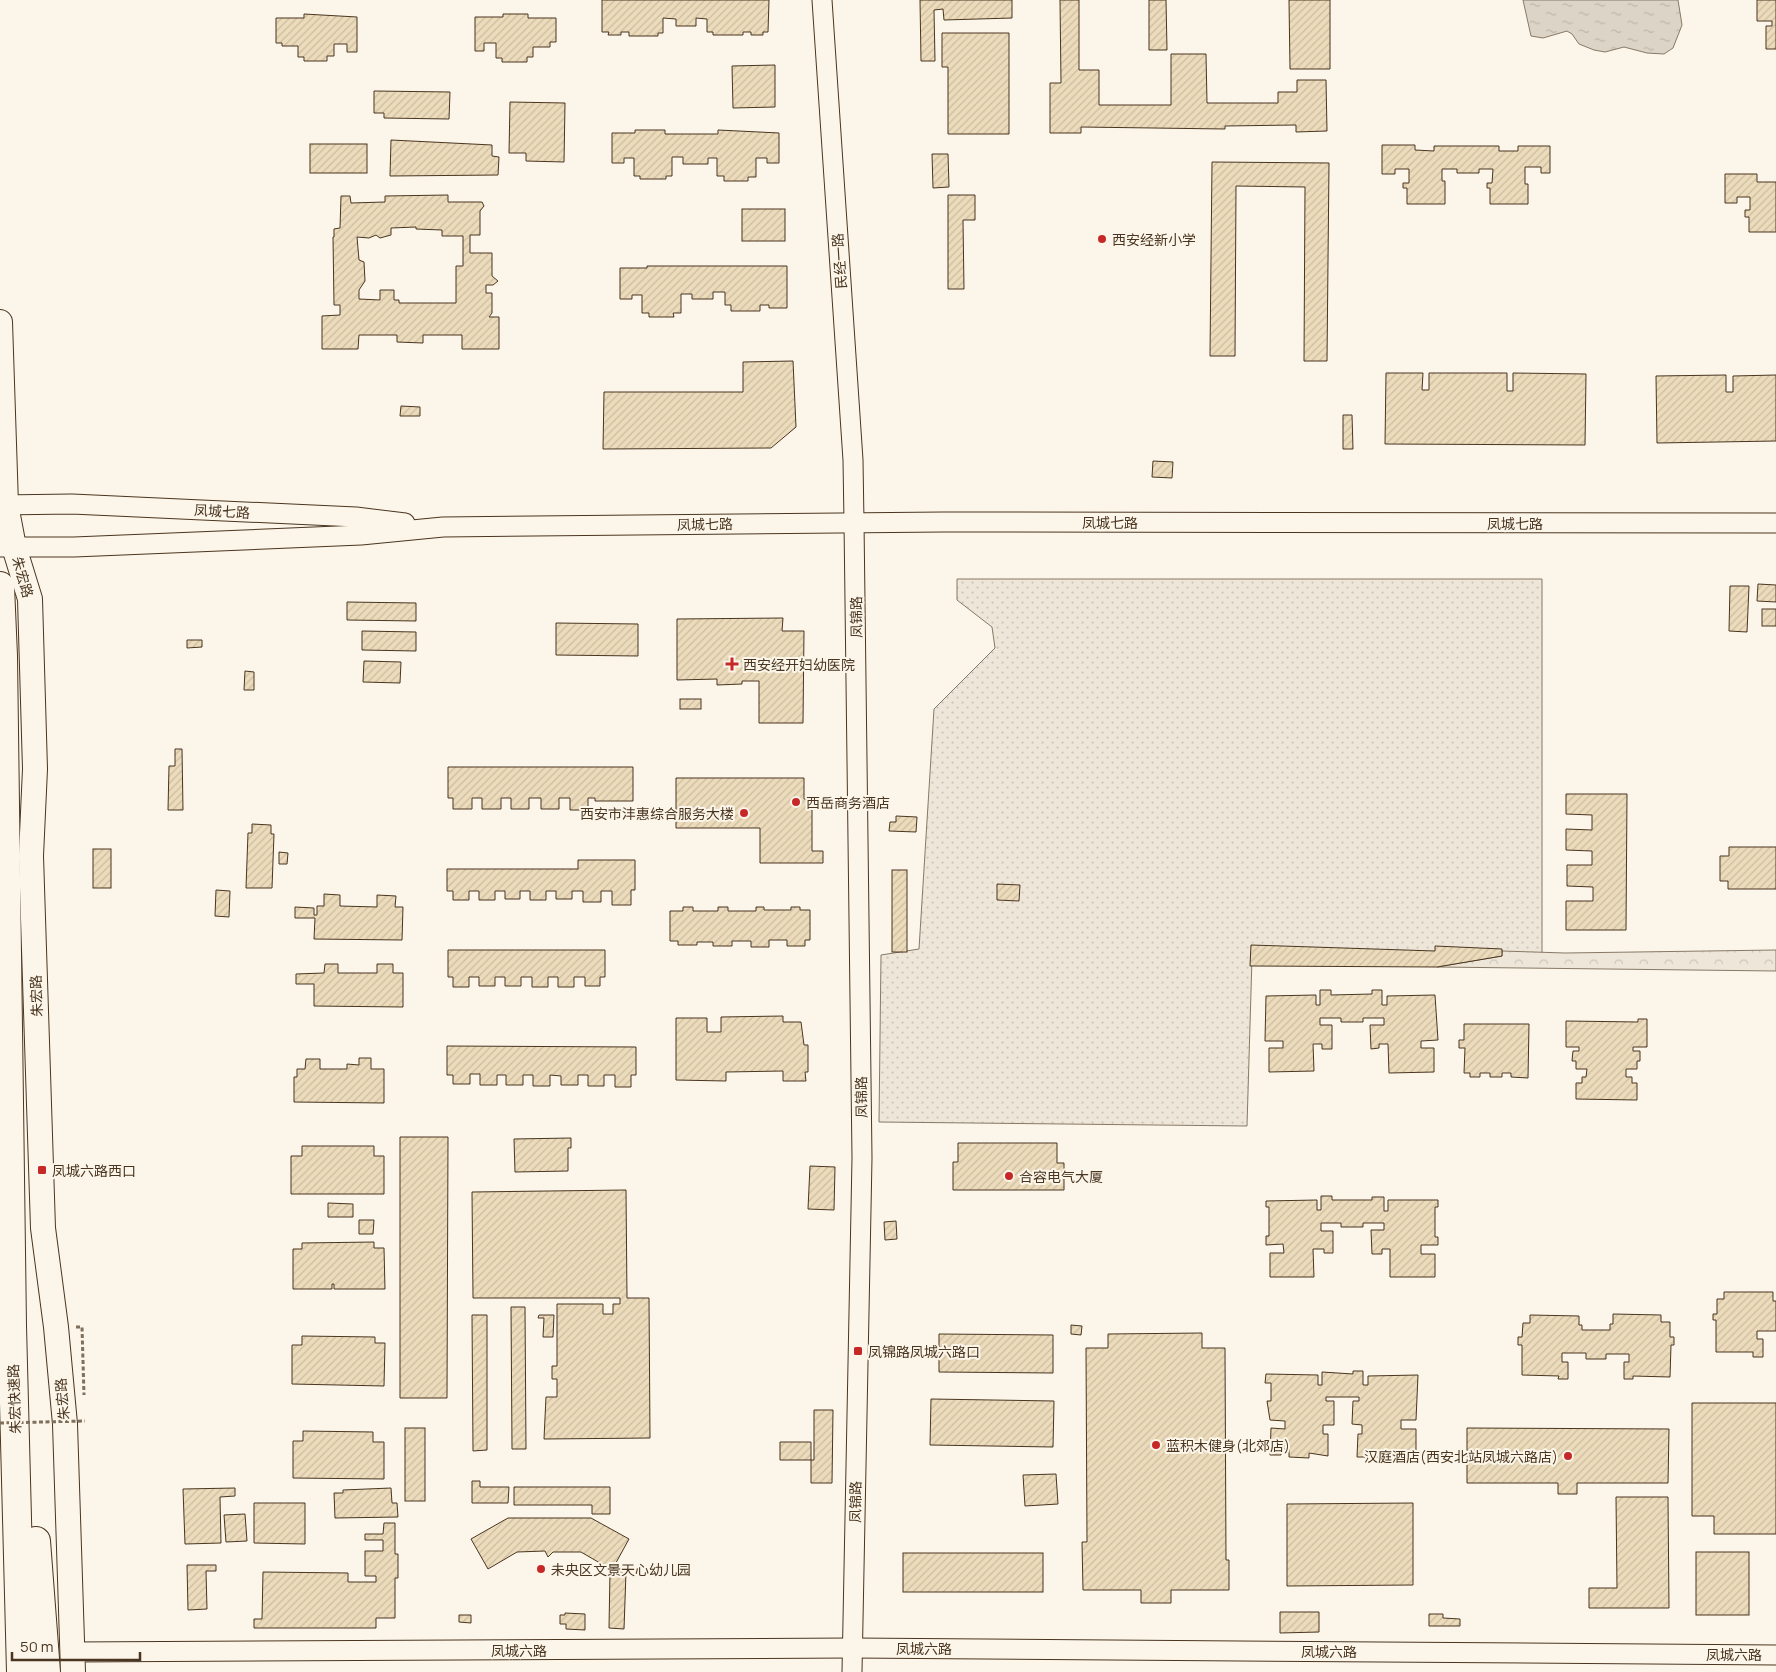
<svg xmlns="http://www.w3.org/2000/svg" width="1776" height="1672" viewBox="0 0 1776 1672" font-family="Manrope,'Noto Sans SC',sans-serif">
<style>
.grass{fill:url(#grass-dots);stroke:#887966}
.park{fill:url(#park-crowns);stroke:#887966}
.water{fill:url(#water-ripples);stroke:#887966}
.building{fill:url(#building-hatch);stroke:#4a3520;fill-rule:evenodd}
.lines{fill:none;stroke-linecap:round;stroke-linejoin:round}
.minor-casing{stroke:#4a3520;stroke-width:21}
.major-casing{stroke:#4a3520;stroke-width:26}
.highway-casing{stroke:#4a3520;stroke-width:30}
.path{stroke:#7f6f5c;stroke-width:3;stroke-dasharray:4 2.5;stroke-linecap:butt}
.minor{stroke:#fbf6e9;stroke-width:19}
.major{stroke:#fbf6e9;stroke-width:24}
.highway{stroke:#fbf6e9;stroke-width:28}
.path-bridge{stroke:#7f6f5c;stroke-width:3;stroke-dasharray:4 2.5;stroke-linecap:butt}
.poi-dot{fill:#c62828;stroke:#fbf6e9;stroke-width:2}
.labels{text-anchor:middle;dominant-baseline:central;stroke-width:4;stroke-linejoin:round;paint-order:stroke}
.poi-label{font-size:14px;fill:#4a3520;stroke:#fbf6e9;text-anchor:start}
.street-label{font-size:14px;fill:#4a3520;stroke:#fbf6e9}
</style>
<defs>
<pattern id="grass-dots" width="8" height="8" patternUnits="userSpaceOnUse" patternTransform="scale(1.25)"><rect width="8" height="8" fill="#ede6d9"/><path d="M2 2h.1M6 6h.1" fill="none" stroke="#cdc6ba" stroke-width="1.8" stroke-linecap="round"/></pattern>
<pattern id="park-crowns" width="20" height="18" patternUnits="userSpaceOnUse" patternTransform="scale(1.25)"><rect width="20" height="18" fill="#ede6d9"/><path d="M2 6a3 3 0 1 1 6 0M12 15a3 3 0 1 1 6 0" fill="none" stroke="#cdc6ba"/></pattern>
<pattern id="water-ripples" width="26" height="14" patternUnits="userSpaceOnUse" patternTransform="scale(1.25)"><rect width="26" height="14" fill="#dcd4c6"/><path d="M2 4q2-2 4 0t4 0M15 11q2-2 4 0t4 0" fill="none" stroke="#beb7aa"/></pattern>
<pattern id="building-hatch" width="6" height="6" patternUnits="userSpaceOnUse" patternTransform="scale(1.25)"><rect width="6" height="6" fill="#ecdcbc"/><path d="M-1 1l2-2M0 6l6-6M5 7l2-2" fill="none" stroke="#ccbda1"/></pattern>
</defs>
<rect width="100%" height="100%" fill="#fbf6e9"/>
<!-- grass -->
<path class="grass" d="M957,579h585v379h-290l-5,168 -368,-4 2,-167 38,-6 15,-240 61,-61 -3,-21 -35,-27z"/>
<!-- park -->
<path class="park" d="M1776,950v21l-339,-4 65,-11v-5l63,2z"/>
<!-- water -->
<path class="water" d="M1523,0h155l4,25 -9,23 -9,6 -17,-1 -23,-6 -19,5 -11,-2 -15,-6 -7,-10 -5,-3 -24,7 -12,-2z"/>
<!-- building -->
<g class="building">
<path d="M602,0h167l-1,32h-5v3h-12v-3h-8v3h-30v-3h-6v-13l-11,-1v8h-20v-7l-13,-1v15h-5v3h-29v-4h-8v3h-13l1,-3h-7z"/>
<path d="M920,0h92v18l-68,2 -1,-11 -9,1 1,51h-14z"/>
<path d="M1060,0h19v70h20v35h72v-51h35l1,49h71v-11h19v-12h29l1,51 -31,1v-7l-71,1v3l-144,-2v6h-31v-50h11z"/>
<path d="M1149,0h17l1,50h-18z"/>
<path d="M1289,0h41v69h-40z"/>
<path d="M1757,0h19v49h-10v-23h6v-5h-15z"/>
<path d="M304,14l53,3v35h-10v-8h-13v12h-7v5h-23v-4h-6v-11h-16v-3h-6v-25h28z"/>
<path d="M503,14h25v4h28v24h-6v5h-17v10h-6v5h-25v-4h-6v-15h-12v8h-9v-34h28z"/>
<path d="M942,33h67v101h-61v-67h-6z"/>
<path d="M775,65v42l-42,1 -1,-42z"/>
<path d="M374,91l76,1 -1,27 -65,-1v-5h-10z"/>
<path d="M510,102l55,1 -1,59 -38,-1v-8h-17z"/>
<path d="M635,130h30v4h53v-4l61,3v30h-12v-5h-11v19h-8v4h-24v-5h-7v-18h-9v6h-25v-7h-11v19h-6v3h-26v-3h-6v-18h-10v5h-12v-30h23z"/>
<path d="M391,140l101,5v11l7,1 -1,18 -108,1z"/>
<rect x="310" y="144" width="57" height="29"/>
<path d="M1382,145h33v5l19,1v-5h65v5h19v-5h32v27h-9v-6h-16v17h3v20h-38v-16h-3v-5h5l1,-14h-14v4h-22v-4h-15v12h3v23h-38v-16h-4v-5h6v-14h-14v5h-13z"/>
<path d="M932,154h16l1,33 -16,1z"/>
<path d="M1212,162l117,1 -2,198h-23l1,-174 -69,-1 -1,170h-25z"/>
<path d="M1725,174h32v8h19v50h-27v-15h-4v-7h5v-13h-13v6h-12z"/>
<path d="M448,195v7h34l2,4 -4,5v24h-10v18h22v23l6,5 -5,4h-7v8h6v20l-3,4h10v32h-37v-14h-39v8l-26,-1v-7h-38l-1,14h-36v-33l18,-1v-10h-6l-1,-68h1v-8l6,-1 1,-32h9l1,7 34,-1v-6zM416,227v2l26,1v6h21v30h-7v37h-57v-3h-5v-10h-14v10l-21,-1v-9l6,-9 -1,-19 -5,-2 -2,-23 12,1 7,-3 4,3 11,-3v-7z"/>
<path d="M948,195h27v25h-12l1,69h-16z"/>
<rect x="742" y="209" width="43" height="32"/>
<path d="M647,266h140v42h-18v-3h-9v6h-29v-6h-6v-13h-12v7h-21v-5h-11v19h-8l1,4h-25v-4h-7v-18h-10v4h-12v-31h27z"/>
<path d="M793,361l3,66 -25,21 -168,1 1,-57h139v-30z"/>
<path d="M1386,373h37l-1,17h7v-17h78v18h6v-18l73,1 -1,71 -200,-1z"/>
<path d="M1726,375v17h7v-16l43,-1v66l-119,2 -1,-67z"/>
<path d="M401,406l19,1v9h-20z"/>
<path d="M1343,415h9l1,34h-10z"/>
<path d="M1153,461l20,1 -1,16 -20,-1z"/>
<path d="M1758,584l18,1v17l-19,-1z"/>
<path d="M1730,586h19l-2,46 -18,-1z"/>
<path d="M347,602l69,1v18l-69,-1z"/>
<rect x="1762" y="609" width="14" height="17"/>
<path d="M783,618l-1,13h22l-1,92h-44v-42h-17v3l-25,1v-6l-40,1v-61z"/>
<path d="M556,623l82,1v32l-82,-1z"/>
<path d="M362,631l54,1v19l-54,-1z"/>
<path d="M187,640h15v7l-15,1z"/>
<path d="M364,661l37,1 -1,21 -37,-1z"/>
<path d="M245,671l9,1v18h-10z"/>
<rect x="680" y="699" width="21" height="10"/>
<path d="M175,749h7l1,61h-15l1,-44h6z"/>
<path d="M448,767h185v34h-38v-3h-7v12h-18v-12h-11v11h-18v-11h-12v11h-18v-11h-10v11h-19v-11h-10v11h-19v-11h-5z"/>
<path d="M676,778h128v21h8v52h11v12h-63v-35h-84z"/>
<path d="M1566,794h61l-1,136h-60v-29h27v-14l-26,-1v-21h25v-14l-26,-1v-21l26,1v-15l-26,-1z"/>
<path d="M896,816l21,1 -1,15 -27,-1 1,-9h6z"/>
<path d="M252,824l19,1v9h3l-2,54h-26l2,-55h4z"/>
<path d="M1729,847h47v42h-48v-8h-8v-25h9z"/>
<rect x="93" y="849" width="18" height="39"/>
<path d="M279,852l9,1 -1,11h-8z"/>
<path d="M578,860h57v30h-4v15h-19v-14h-11v11h-18v-11h-11v8h-16v-8h-10v9h-16v-9h-10v8h-15v-8h-10v9h-16v-9h-10v9h-16v-9h-6v-22h131z"/>
<rect x="892" y="870" width="15" height="82"/>
<path d="M997,884l23,1 -1,16 -22,-1z"/>
<path d="M216,890l14,1 -1,26 -14,-1z"/>
<path d="M324,894l16,1v11l37,1v-12l19,1 -1,11h8l-1,33 -88,-1 1,-21h-20v-11l19,1v7h3v-9h7z"/>
<path d="M683,907h10v4h25v-4h10v4h28v-4h8v3h27v-3h9v3h10v30h-5v6h-18v-6h-18v7h-18v-6h-19v5h-19v-4h-16v3h-19v-4h-8v-30h13z"/>
<path d="M1251,945l184,6v-5l67,3v7l-65,11 -183,-1h-4z"/>
<path d="M448,950h157v27h-5v9h-15v-9h-11v10h-16v-10h-10v10h-16v-10h-11v9h-16v-9h-10v9h-16v-9h-10v10h-16v-10h-5z"/>
<path d="M325,964h13v9h39v-9h16v9h10v34l-89,-1v-22h-18v-10l28,-1z"/>
<path d="M1320,990h11v5l41,-1v-4h10v15h5v-9l48,-1 3,45 -17,1v7h13v24l-45,1 -1,-29h-9v4l-8,1 -1,-24h14v-7h-21v4h-22v-4h-21v7h12v24h-10v-5h-9l1,27 -45,1v-24h14v-7h-18l1,-45 50,-1v10h4z"/>
<path d="M783,1016v6h18l3,23h4v27h-3l1,9h-23v-10l-57,1v9l-50,-1v-62h31v14h14v-15z"/>
<path d="M1638,1019h9v28h-14v4h7v10h-3v8h-11v8h6v6h5v17l-61,-1v-16h6v-6h4l1,-8h-11v-8h-4l1,-10h6v-4h-13v-26l72,1z"/>
<path d="M1464,1024h65l-1,54 -17,-1v-4h-9v4h-12v-4h-10v4h-10v-4h-6l1,-25h-6v-8h5z"/>
<path d="M447,1046l189,1v28h-5v12h-16v-12h-11v11h-16v-11h-10v10h-17v-9l-11,-1v11h-17v-11h-10v10h-17v-10h-9v10h-17v-11h-10v10h-17v-9h-6z"/>
<path d="M359,1058h12v11h13v34l-90,-1v-25h3v-8h8l1,-10h14v10h27v-5l12,1z"/>
<path d="M400,1137h48l-1,261h-47z"/>
<path d="M571,1138v10h-3v23l-53,1 -1,-33z"/>
<path d="M958,1143h99v20h7v27h-111v-28h5z"/>
<path d="M302,1146h72v10h10v38h-93v-38h11z"/>
<path d="M810,1166l25,1 -1,43 -26,-1z"/>
<path d="M626,1190l1,108h22l1,140 -106,1 2,-42h11v-18h-5v-13h5v-62h46v10h10v-10h7v-6h-147l-1,-106z"/>
<path d="M1321,1196h11v4h40v-3h12v14h4v-11h50v7h-3v30h3v8h-17v9h14v23h-45v-28h-8v5h-10l-1,-24h13v-7h-21v4h-22v-4h-20v8h12v22h-9v-4h-11l1,28h-44v-24h14l-1,-9 -17,1v-9h3v-29h-3v-6l51,-1v10h4z"/>
<path d="M328,1203l25,1v13h-25z"/>
<path d="M359,1220h15l-1,14h-14z"/>
<path d="M896,1221l1,18 -12,1 -1,-18z"/>
<path d="M374,1242v6h10l1,41h-51v-5h-2v5h-39v-40h9v-6z"/>
<path d="M1724,1292h49v9h3v30h-19v8h6v18h-10v-5h-37v-32h-3v-6h4v-15h7z"/>
<path d="M511,1307h14l1,142h-14z"/>
<path d="M1613,1314l48,1v7h9v15h4v8h-3l-1,32 -37,-1v3h-9v-17h5v-8h-23v5h-20v-6h-24v9h6v17h-10l1,-3 -37,-1v-30h-4v-8h4l1,-14h7v-8l49,1v9h3v5h28v-6h3z"/>
<path d="M472,1315h15v135l-14,1z"/>
<path d="M539,1315h15l-1,22h-10l1,-19h-6z"/>
<path d="M1071,1325l11,1 -1,9 -10,-1z"/>
<path d="M1202,1333v15h23l1,212h3v30h-58v13h-30v-13h-58l-1,-48h5l-1,-194h22v-14z"/>
<path d="M939,1334l114,1v38l-114,-1z"/>
<path d="M302,1336l73,1v6h10l-1,43 -92,-2v-39h10z"/>
<path d="M1353,1371h10v14h5v-9l50,-1 -2,45h-15v9h15v29l-11,-1v-6h-6v6h-24v-6h-7v6h-11l1,-23h4v-9l-10,-1 1,-23h6v-4h-33v4h8v24h-11v9h5v22l-19,-3v5l-20,-1v-8h-8v6h-11l1,-27 14,1v-8l-15,-1 -3,-19h4v-18h-6l1,-9 52,1v10h4v-13l31,2z"/>
<path d="M931,1399l123,2 -1,46 -123,-2z"/>
<path d="M1692,1403h84v131h-62v-18h-22z"/>
<path d="M814,1410h19l-1,73h-21v-23h-31v-18h31v18h3z"/>
<rect x="405" y="1428" width="20" height="73"/>
<path d="M1467,1428l202,1 -1,54h-91v11h-19v-11h-91z"/>
<path d="M303,1431l70,1v10h11v37l-91,-1v-37h10z"/>
<path d="M1056,1474l2,30 -33,2 -2,-31z"/>
<path d="M472,1481h8v6h29l-1,16h-36z"/>
<path d="M514,1487h96v27h-18v-9h-78z"/>
<path d="M235,1488v8l-15,1 1,46 -36,1 -2,-55z"/>
<path d="M391,1488l1,15h5l1,14 -63,1 -1,-25h9v-3z"/>
<path d="M1616,1497h52l1,111h-80v-20h28z"/>
<path d="M254,1503h51v41l-51,-1z"/>
<path d="M1413,1503v82l-126,1v-82z"/>
<path d="M245,1514l2,27 -21,1 -2,-27z"/>
<path d="M508,1518h83l38,21 -17,31 -31,-18h-28l-5,5 -3,-6 -28,1 -29,17 -17,-30z"/>
<path d="M384,1523h11v31h3v24h-3v40h-19v10h-122v-9h8l1,-47 85,1v9h28v-6h-11v-25h18v-11h-18v-6h18z"/>
<rect x="1696" y="1552" width="53" height="63"/>
<rect x="903" y="1553" width="140" height="39"/>
<path d="M187,1565h29v6h-10l1,38 -19,1z"/>
<path d="M610,1571l16,1 -2,57 -15,-1z"/>
<path d="M1280,1612h39v20l-39,1z"/>
<path d="M565,1613l20,1v16l-19,-1v-5h-6v-9h5z"/>
<path d="M1429,1614h14v4l17,1v7h-31z"/>
<path d="M459,1615h12v8l-12,-1z"/>
</g>
<g class="lines">
<!-- minor casing -->
<g class="minor-casing">
<g id="minor">
<path d="M822,0l31,460 1,62 8,636 -10,514"/>
<path d="M0,505l72,-1 284,13 49,6"/>
<path d="M0,547h74l287,-12 82,-8 500,-5 833,1"/>
<path d="M72,1652l780,-4 924,7"/>
</g>
</g>
<!-- major casing -->
<g class="major-casing">
<path id="major" d="M0,322l6,183 8,42 16,52 5,170 -4,87 12,372 13,99 9,97 8,248"/>
</g>
<!-- highway casing -->
<g class="highway-casing">
<g id="highway">
<path d="M0,586l3,70 9,670 9,346"/>
<path d="M36,1541l10,131"/>
</g>
</g>
<!-- path -->
<path class="path" d="M76,1327h6l2,68"/>
<!-- minor -->
<use href="#minor" class="minor"/>
<!-- major -->
<use href="#major" class="major"/>
<!-- highway -->
<use href="#highway" class="highway"/>
<!-- path-bridge -->
<path class="path-bridge" d="M0,1423l85,-2"/>
</g>
<!-- markers -->
<g class="poi-dot">
<circle cx="1102" cy="239" r="5"/>
<path d="M729.5 656.5h5v5h5v5h-5v5h-5v-5h-5v-5h5z"/>
<circle cx="796" cy="802" r="5"/>
<circle cx="744" cy="813" r="5"/>
<rect x="37" y="1165" width="10" height="10" rx="2.5"/>
<circle cx="1009" cy="1176" r="5"/>
<rect x="853" y="1346" width="10" height="10" rx="2.5"/>
<circle cx="1156" cy="1445" r="5"/>
<circle cx="1568" cy="1456" r="5"/>
<circle cx="541" cy="1569" r="5"/>
</g>
<g class="labels">
<!-- poi labels -->
<g class="poi-label">
<text x="1112" y="239">西安经新小学</text>
<text x="743" y="664">西安经开妇幼医院</text>
<text x="806" y="802">西岳商务酒店</text>
<text x="734" y="813" text-anchor="end">西安市沣惠综合服务大楼</text>
<text x="52" y="1170">凤城六路西口</text>
<text x="1019" y="1176">合容电气大厦</text>
<text x="868" y="1351">凤锦路凤城六路口</text>
<text x="1166" y="1445">蓝积木健身(北郊店)</text>
<text x="1558" y="1456" text-anchor="end">汉庭酒店(西安北站凤城六路店)</text>
<text x="551" y="1569">未央区文景天心幼儿园</text>
</g>
<!-- street labels -->
<g class="street-label">
<text transform="translate(839 261) rotate(-94)">民经一路</text>
<text transform="translate(222 511) rotate(3)">凤城七路</text>
<text x="1110" y="522">凤城七路</text>
<text x="1515" y="523">凤城七路</text>
<text transform="translate(705 524) rotate(-1)">凤城七路</text>
<text transform="translate(23 577) rotate(74)">朱宏路</text>
<text transform="translate(856 617) rotate(-91)">凤锦路</text>
<text transform="translate(36 996) rotate(-92)">朱宏路</text>
<text transform="translate(861 1097) rotate(-91)">凤锦路</text>
<text transform="translate(14 1399) rotate(-92)">朱宏快速路</text>
<text transform="translate(62 1399) rotate(-95)">朱宏路</text>
<text transform="translate(855 1502) rotate(-89)">凤锦路</text>
<text x="924" y="1648">凤城六路</text>
<text x="519" y="1650">凤城六路</text>
<text x="1329" y="1651">凤城六路</text>
<text x="1734" y="1654">凤城六路</text>
</g>
</g>
<!-- scale -->
<path d="M12 1652v8h128v-8" fill="none" stroke="#4a3520" stroke-width="2.5"/>
<text x="20" y="1652" font-size="15" fill="#4a3520" stroke="#fbf6e9" stroke-width="4" paint-order="stroke">50 m</text>
</svg>
